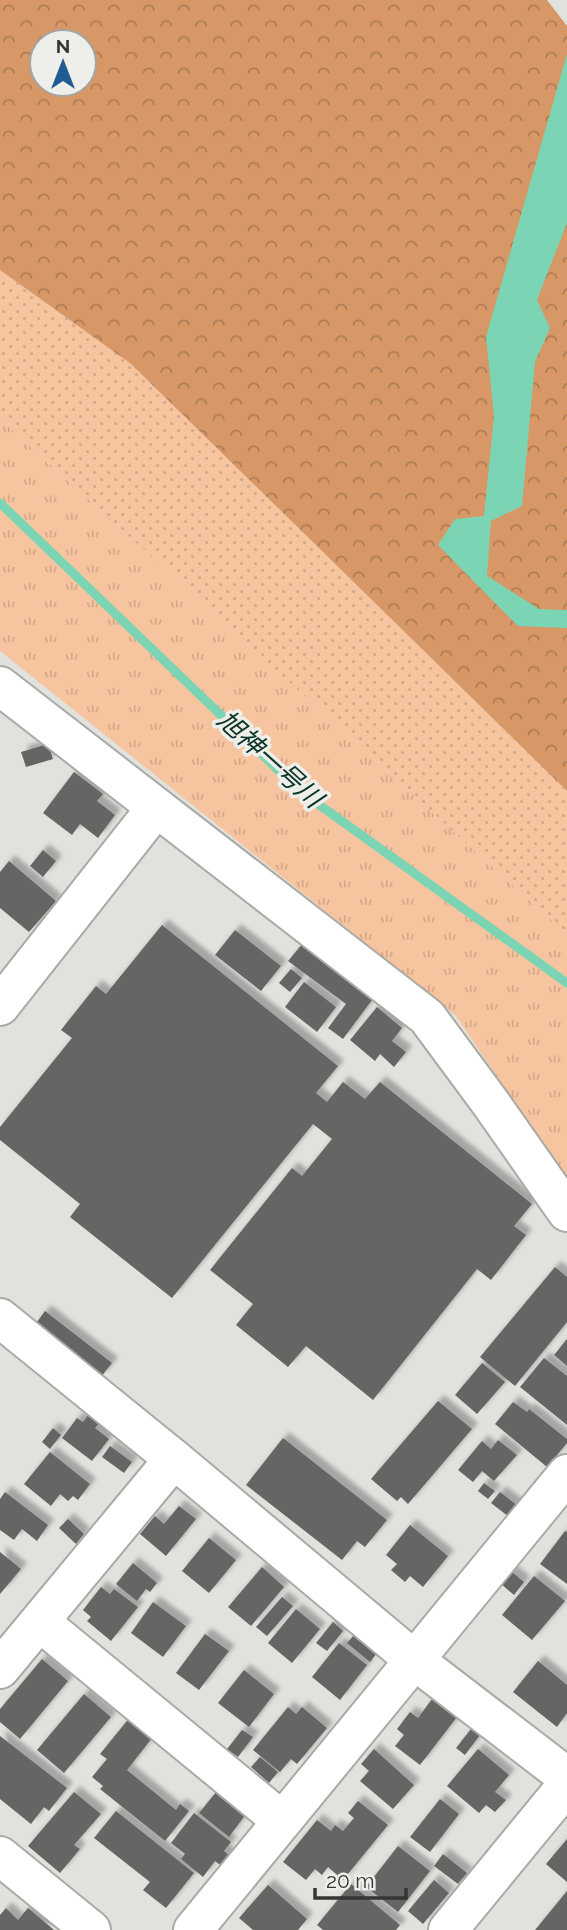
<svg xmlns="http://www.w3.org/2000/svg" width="567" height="1930" viewBox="0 0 567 1930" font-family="Raleway,'Noto Sans JP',sans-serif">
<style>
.grass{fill:url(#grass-dots)}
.forest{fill:url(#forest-crowns);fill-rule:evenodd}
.park{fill:url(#park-tufts)}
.water{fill:#7bd5b4}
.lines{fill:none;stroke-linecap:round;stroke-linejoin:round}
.stream{stroke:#7bd5b4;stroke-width:9}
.building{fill:#646663;filter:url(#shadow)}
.minor-casing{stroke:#a9a9a6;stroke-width:42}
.minor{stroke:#fff;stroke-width:38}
.labels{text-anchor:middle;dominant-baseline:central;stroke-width:7;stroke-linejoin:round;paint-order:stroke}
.water-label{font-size:26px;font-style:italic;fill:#093426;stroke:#eeeeeb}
</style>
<defs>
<pattern id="grass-dots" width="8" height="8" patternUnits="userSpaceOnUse" patternTransform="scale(1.75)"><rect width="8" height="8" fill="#f6c49f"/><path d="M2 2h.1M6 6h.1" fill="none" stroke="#d4a98a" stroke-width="1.8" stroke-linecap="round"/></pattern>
<pattern id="forest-crowns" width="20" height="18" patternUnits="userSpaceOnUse" patternTransform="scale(1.75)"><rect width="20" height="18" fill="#d79766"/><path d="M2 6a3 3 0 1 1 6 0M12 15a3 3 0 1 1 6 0" fill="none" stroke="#af7c55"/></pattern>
<pattern id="park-tufts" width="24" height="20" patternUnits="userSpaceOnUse" patternTransform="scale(1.75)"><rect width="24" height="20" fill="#f6c49f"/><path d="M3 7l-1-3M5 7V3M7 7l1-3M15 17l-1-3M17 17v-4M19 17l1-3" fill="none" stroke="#d4a98a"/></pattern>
<filter id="shadow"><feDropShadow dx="6" dy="-6" stdDeviation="2" flood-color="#0004"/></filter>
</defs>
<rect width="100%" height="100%" fill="#e1e1de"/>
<!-- grass -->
<path class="grass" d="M0,270l131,94 436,427v144l-567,-516z"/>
<!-- forest -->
<path class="forest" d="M0,0h547l20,26v765l-436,-427 -131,-94zM42,42h42v42h-42z"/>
<!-- park -->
<path class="park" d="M0,419l567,516v246l-111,-165 -456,-365z"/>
<!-- water -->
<path class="water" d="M567,54v169l-30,77 13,28 -15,34 -13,144 -31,15 -4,55 52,33 28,1v18l-49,-2 -80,-81 17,-26 29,-3 10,-100 -8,-79z"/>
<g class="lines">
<!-- stream -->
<path class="stream" d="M0,503l300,288 267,192"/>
</g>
<!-- building -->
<g class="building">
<path d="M48,744l5,15 -27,8 -5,-15z"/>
<path d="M74,772l29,22 -6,7 18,14 -17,23 -18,-14 -8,11 -29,-22z"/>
<path d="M43,850l13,11 -13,16 -13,-11z"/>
<path d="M9,861l47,40 -27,31 -29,-24v-36z"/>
<path d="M162,925l176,141 -22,27 11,9 16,-20 22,17 15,-17 152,122 -18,22 12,9 -35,45 -14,-11 -104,131 -67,-54 -18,21 -52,-42 17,-21 -43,-34 82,-102 10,8 30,-37 -19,-15 -141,174 -102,-81 10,-13 -80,-64v-13l72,-89 -11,-8 35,-44 10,8z"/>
<path d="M235,930l46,36 -20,25 -46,-36z"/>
<path d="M303,943l72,53 -32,43 -15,-11 18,-24 -58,-43z"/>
<path d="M291,969l11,9 -12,14 -11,-9z"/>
<path d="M304,982l32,25 -19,25 -32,-25z"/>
<path d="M377,1007l25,21 -10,13 14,11 -12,15 -14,-13 -5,7 -25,-21z"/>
<path d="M555,1267l12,10v45l-52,64 -35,-29z"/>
<path d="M45,1311l67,52 -11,14 -67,-51z"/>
<path d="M567,1339v27l-13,-11z"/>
<path d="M544,1358l23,18v49l-47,-38z"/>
<path d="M482,1363l23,19 -28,32 -22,-19z"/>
<path d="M438,1401l34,28 -64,75 -7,-7 -4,4 -26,-22z"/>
<path d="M513,1402l14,10 2,-3 38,30v4l-20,24 -52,-43z"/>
<path d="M91,1411l11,9 -7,8 14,11 -17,22 -30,-23 15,-20 6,4z"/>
<path d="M53,1428l8,7 -11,14 -8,-7z"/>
<path d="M283,1438l104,82 -22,27 -8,-6 -15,19 -96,-75z"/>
<path d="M498,1440l19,15 -23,26 -12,-10 -9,11 -15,-12 24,-29 9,8z"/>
<path d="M110,1446l22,16 -8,11 -22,-16z"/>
<path d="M50,1452l40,32 -12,16 -5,-4 -5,5 -8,-7 -9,12 -27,-22z"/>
<path d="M484,1483l11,8 -7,8 -10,-8z"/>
<path d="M5,1492l43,33 -11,16 -15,-12 -8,11 -14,-10v-31z"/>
<path d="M500,1492l18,14 -9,11 -18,-14z"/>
<path d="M179,1506l17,13 -30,37 -26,-22 15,-18 9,8z"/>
<path d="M68,1519l16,15 -8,10 -17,-16z"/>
<path d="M410,1525l38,31 -25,31 -13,-11 -5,6 -14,-12 6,-6 -11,-9z"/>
<path d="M565,1531l2,1v52l-27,-20z"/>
<path d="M209,1538l27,22 -27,33 -27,-22z"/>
<path d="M0,1552l21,17 -21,25z"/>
<path d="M133,1563l24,20 -7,9 -4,-3 -9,12 -21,-17z"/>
<path d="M262,1567l22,20 -33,39 -23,-19z"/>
<path d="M511,1571l13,11 -10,13 -13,-11z"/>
<path d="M534,1576l31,25 -33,39 -30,-25z"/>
<path d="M101,1587l9,7 4,-5 24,18 -27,34 -24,-20 4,-4 -8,-7z"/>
<path d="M282,1597l11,9 -26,30 -11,-9z"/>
<path d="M153,1602l33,24 -23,31 -32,-24z"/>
<path d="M296,1609l24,20 -28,34 -24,-20z"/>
<path d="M333,1622l10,9 -16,20 -11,-8z"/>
<path d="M205,1634l24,17 -30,39 -23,-17z"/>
<path d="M354,1635l23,18 -7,9 -23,-19z"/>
<path d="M339,1643l28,22 -27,35 -28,-23z"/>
<path d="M42,1659l26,22 -48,58 -20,-17v-13z"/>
<path d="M538,1661l29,24v28l-10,14 -44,-35z"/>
<path d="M244,1670l30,24 -25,33 -31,-24z"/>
<path d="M84,1694l27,23 -47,56 -27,-23z"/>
<path d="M432,1699l25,18 -37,48 -25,-19 9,-11 -7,-6 13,-17 8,6z"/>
<path d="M288,1707l8,7 6,-7 25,21 -30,36 -6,-5 -11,13 -27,-22z"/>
<path d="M135,1711l17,27 -25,32 49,40 4,-6 9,7 -24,30 -65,-52 3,-3 -11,-9 15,-18 -7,-5z"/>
<path d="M471,1729l9,6 -15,20 -9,-7z"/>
<path d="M242,1730l11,7 -15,20 -11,-8z"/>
<path d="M0,1736l67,52 -18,23 -5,-4 -13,17 -31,-25z"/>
<path d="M374,1749l40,36 -21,24 -33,-28 9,-10 -8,-7z"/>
<path d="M478,1749l31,26 -14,17 11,8 -11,12 -9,-7 -7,8 -32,-27z"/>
<path d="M260,1757l18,15 -9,11 -18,-16z"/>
<path d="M217,1791l29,23 -17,23 -30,-24z"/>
<path d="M74,1792l27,22 -27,31 6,4 -20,24 -32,-27z"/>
<path d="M440,1799l19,15 -29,38 -20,-15z"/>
<path d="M358,1801l30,24 -45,55 -15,-13 -6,8 -7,-6 -9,11 -23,-18 34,-42 14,11 4,-6 8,6 11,-13 -6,-5z"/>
<path d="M116,1811l78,62 -28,35 -23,-18 7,-8 -56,-44z"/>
<path d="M194,1813l37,29 -7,9 8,7 -8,10 -9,-7 -12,16 -22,-18 4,-5 -14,-11z"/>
<path d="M567,1839v43l-21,-18z"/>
<path d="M398,1846l32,25 -32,41 -32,-25z"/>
<path d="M443,1854l24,19 -9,11 -24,-18z"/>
<path d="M434,1880l15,13 -26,31 -15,-13z"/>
<path d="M351,1884l49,41 -4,5h-73l-6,-5z"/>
<path d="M268,1885l39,34 -9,11h-45l-14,-12z"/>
<path d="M567,1891v39h-32z"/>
<path d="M6,1908l12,12 10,-12 26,22h-54v-15z"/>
</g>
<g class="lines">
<!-- minor casing -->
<g class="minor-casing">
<g id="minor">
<path d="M0,686l427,331 65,88 75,107"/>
<path d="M0,1006l156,-198"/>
<path d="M0,1318l174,141 239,200 154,118"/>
<path d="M40,1622l241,198"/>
<path d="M0,1669l174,-210"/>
<path d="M0,1856l91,74"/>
<path d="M193,1930l374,-456"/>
<path d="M448,1930l119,-145"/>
</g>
</g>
<!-- minor -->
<use href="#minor" class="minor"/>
</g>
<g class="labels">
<!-- water labels -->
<g class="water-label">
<text transform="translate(270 759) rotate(42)">旭神一号川</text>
</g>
</g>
<!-- north arrow -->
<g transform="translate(63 63)"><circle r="33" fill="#eeeeeb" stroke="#a4a4a2" stroke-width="2"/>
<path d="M0-5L12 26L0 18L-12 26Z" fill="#205b92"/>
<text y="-10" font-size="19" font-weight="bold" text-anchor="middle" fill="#353534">N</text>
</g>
<!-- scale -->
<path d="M315 1888v10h91v-10" fill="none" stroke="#353534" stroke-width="3.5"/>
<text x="326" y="1888" font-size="21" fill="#353534" stroke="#eeeeeb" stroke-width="5" paint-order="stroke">20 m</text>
</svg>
